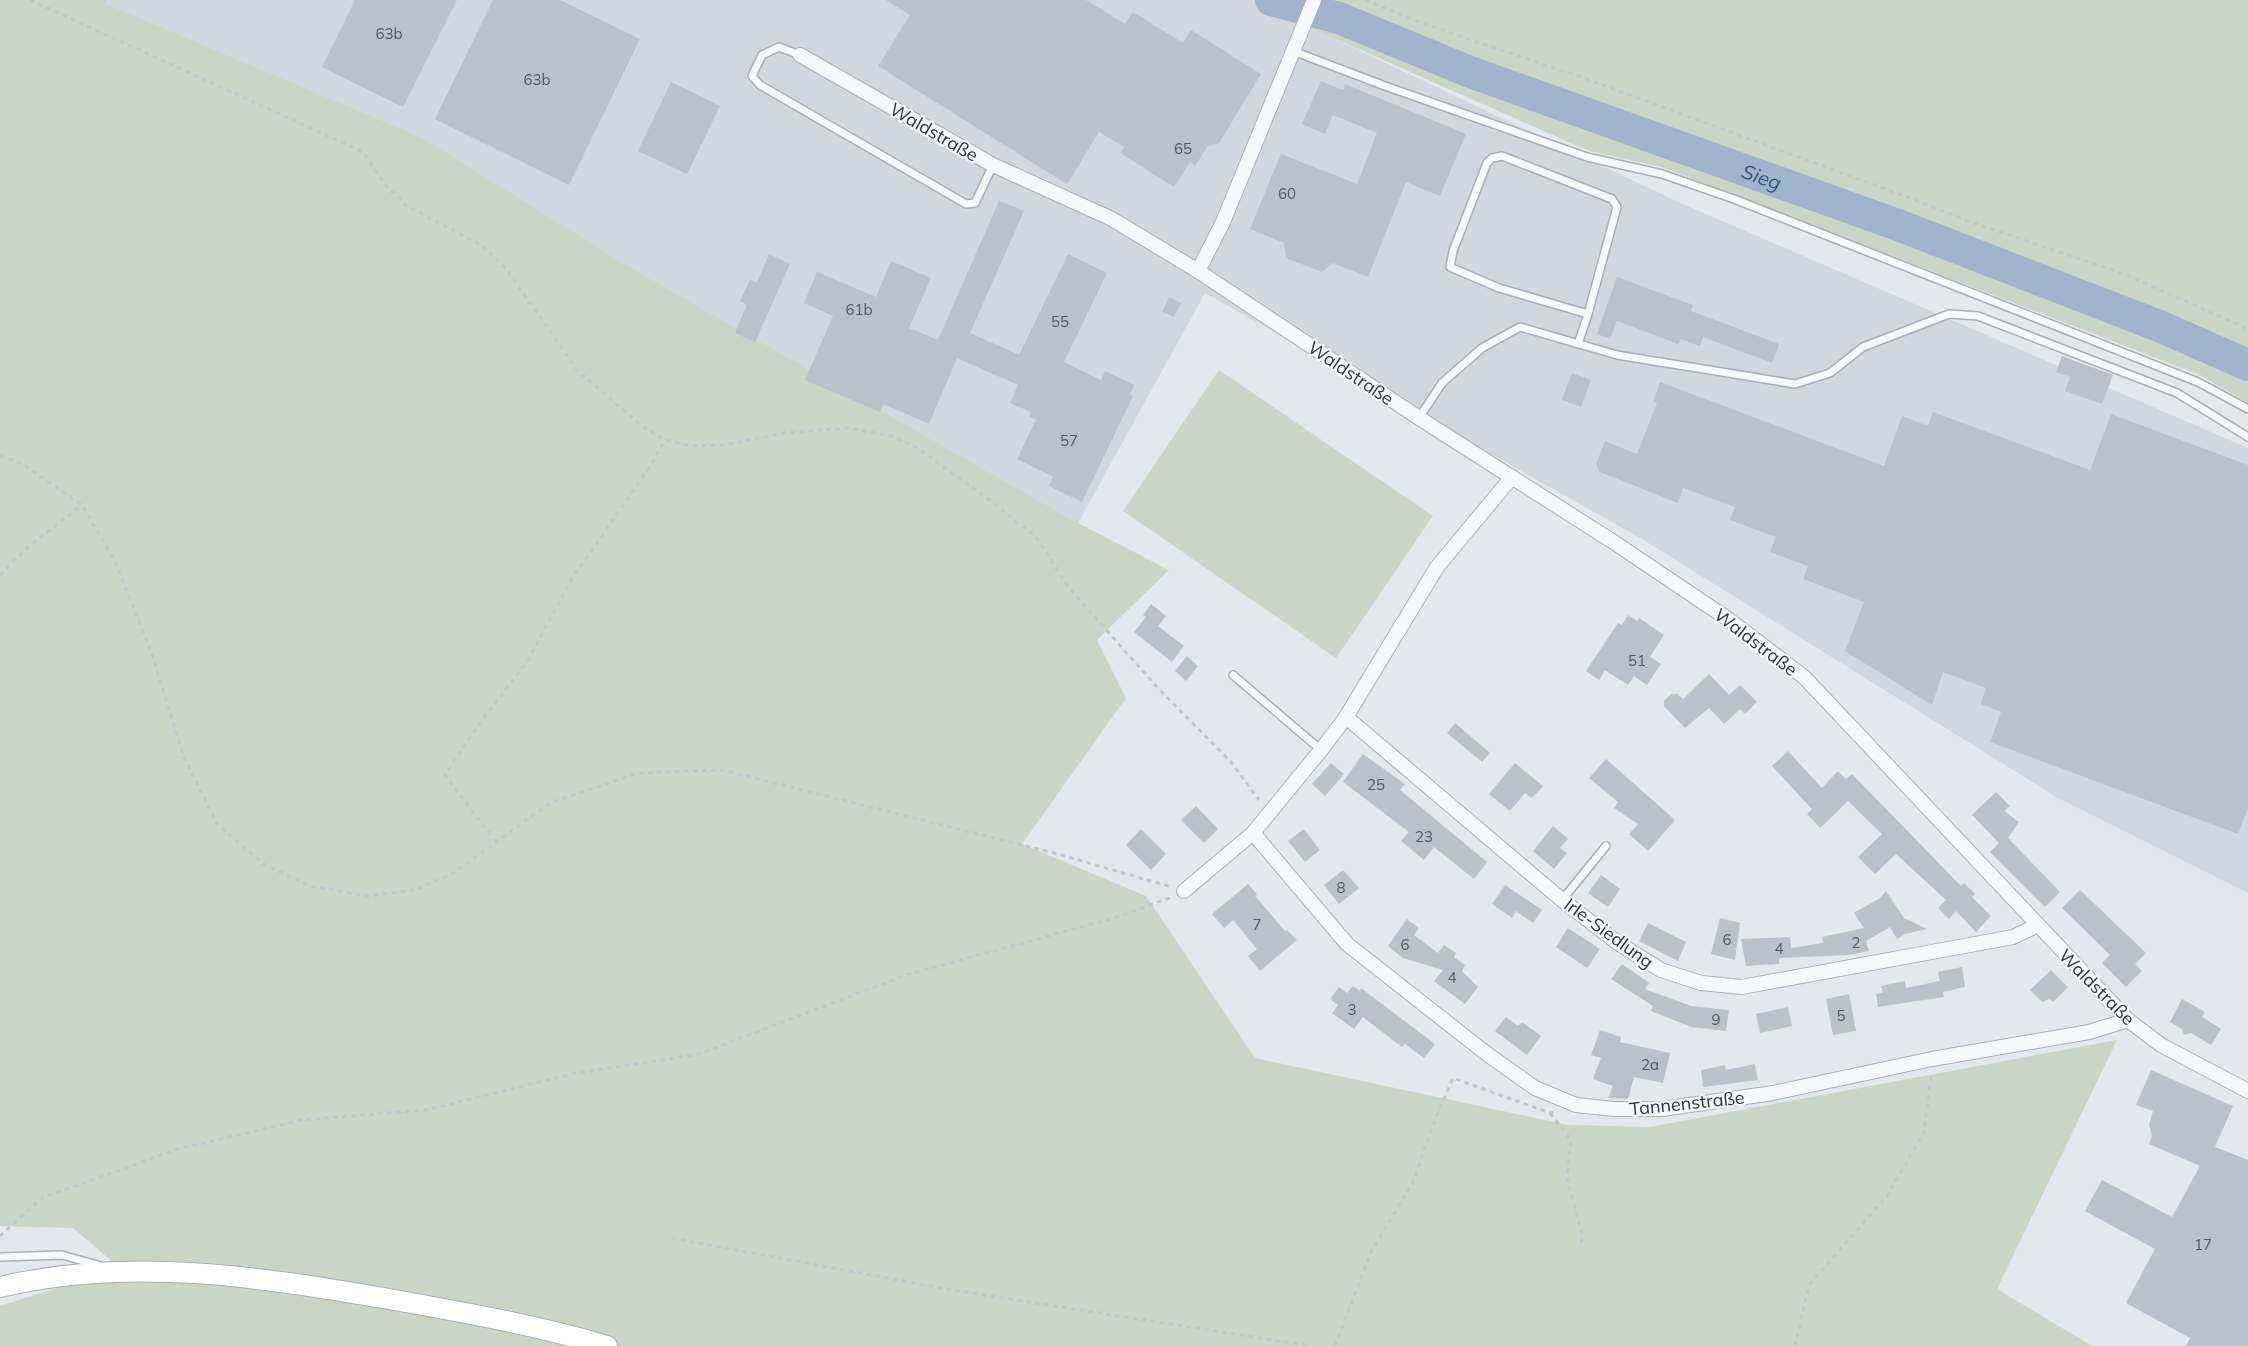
<svg xmlns="http://www.w3.org/2000/svg" width="2248" height="1346" viewBox="0 0 2248 1346" font-family="Mulish,sans-serif">
<style>
.built{fill:#d2d6de}
.green{fill:#c9d6c5}
.lines{fill:none;stroke-linecap:round;stroke-linejoin:round}
.river{stroke:#9fb4cc;stroke-width:32}
.building{fill:#bbc0ca}
.lane-casing{stroke:#a9aeb7;stroke-width:10}
.street-casing{stroke:#a9aeb7;stroke-width:16}
.secondary-casing{stroke:#a9aeb7;stroke-width:22}
.path{stroke:#c2c5cb;stroke-width:3;stroke-dasharray:4.5 4.5;stroke-linecap:butt}
.lane{stroke:#f7f8fa;stroke-width:7}
.street{stroke:#f7f8fa;stroke-width:14}
.secondary{stroke:#fff;stroke-width:20}
.labels{text-anchor:middle;dominant-baseline:central;stroke-width:4.5;stroke-linejoin:round;paint-order:stroke}
.number-label{font-size:15px;fill:#4f5766}
.street-label{font-size:18px;fill:#2b3445;stroke:#f4f6f9}
.water-label{font-size:20px;font-style:italic;fill:#34527a;stroke:#f4f6f9}
</style>
<rect width="100%" height="100%" fill="#e4e7ec"/>
<!-- built -->
<path class="built" d="M107,0h1183l-5,13 19,11 372,177 572,247v445l-190,-95 -416,-259 -437,-246 -127,230 -450,-257 -205,-128 -318,-134z"/>
<!-- green -->
<g class="green">
<path d="M0,0h107l-1,4 317,134 205,128 450,257 91,47 -72,70 29,58 -104,146 124,52 109,162 313,67 82,2 467,-87 -120,249 95,57h-2092v-40l94,-30 20,-13 -41,-35 -73,-2z"/>
<path d="M1325,0h923v403l-48,-28 -538,-208 -73,-16 -276,-122z"/>
<path d="M1219,370l214,146 -97,142 -213,-147z"/>
</g>
<g class="lines">
<!-- river -->
<path class="river" id="s1" d="M1271,0l68,18 131,54 428,153 261,101 89,39"/>
</g>
<!-- building -->
<g class="building">
<path d="M355,0h102l-54,107 -81,-40z"/>
<path d="M493,0h67l80,39 -71,146 -134,-66z"/>
<path d="M886,0h200l39,24 8,-12 50,31 8,-13 70,44 -42,69 -12,4 -12,19 -5,-4 -16,25 -54,-34 4,-6 -25,-15 -32,52 -189,-118 32,-51z"/>
<path d="M1321,81l22,9 2,-6 121,50 -26,62 -34,-14 -38,95 -35,-14 -11,9 -36,-14 -2,-15 -34,-14 31,-75 76,30 20,-51 -44,-18 -8,19 -23,-10z"/>
<path d="M671,82l49,24 -33,68 -49,-23z"/>
<path d="M999,201l25,10 -54,122 49,22 49,-101 39,19 -43,89 37,18 4,-9 29,14 -4,9 3,2 -51,106 -33,-16 4,-9 -36,-18 19,-39 -7,-3 2,-5 -21,-9 8,-18 -61,-27 -28,66 -45,-20 -4,8 -75,-32 28,-64 -29,-13 13,-31 59,25 15,-36 40,17 -22,50 29,12z"/>
<path d="M769,254l21,10 -35,78 -20,-9 12,-28 -7,-4 10,-21 7,3z"/>
<path d="M1617,277l76,28 -2,6 88,33 -7,19 -69,-26 -3,9 -19,-7 -3,5 -61,-23 -7,18 -13,-5z"/>
<path d="M1169,297l12,6 -7,14 -12,-5z"/>
<path d="M2062,356l51,19 -11,29 -37,-13 5,-14 -14,-5z"/>
<path d="M1572,373l19,7 -10,27 -19,-7z"/>
<path d="M1660,382l224,84 18,-50 26,10 5,-14 157,58 21,-56 137,51v343l-10,26 -248,-92 11,-30 -20,-8 5,-16 -43,-16 -11,33 -87,-54 19,-49 -61,-23 5,-13 -38,-14 6,-15 -46,-17 5,-13 -52,-19 -5,15 -78,-31 -4,-8 9,-23 32,13 20,-51 -4,-1z"/>
<path d="M1151,604l15,12 -8,10 26,20 -12,16 -38,-30 12,-15 -3,-2z"/>
<path d="M1628,615l9,6 2,-3 25,17 -14,22 11,7 -14,21 -13,-9 -6,9 -23,-15 -6,10 -13,-9 32,-48 4,2z"/>
<path d="M1187,656l11,10 -12,15 -11,-10z"/>
<path d="M1709,674l20,21 11,-10 17,17 -12,12 -5,-5 -16,15 -15,-16 -24,20 -21,-22v-5l7,-7h6l6,5z"/>
<path d="M1455,723l35,30 -8,9 -35,-29z"/>
<path d="M1788,751l34,37 16,-17 8,8 6,-5 109,112 3,-3 11,11 -3,3 19,19 -15,16 -20,-21 -7,8 -11,-11 8,-8 -50,-46 -21,20 -17,-17 24,-23 -34,-33 -28,27 -13,-14 5,-5 -40,-43z"/>
<path d="M1363,754l42,30 -5,6 87,72 -13,17 -40,-32 -10,13 -23,-19 8,-9 -66,-50z"/>
<path d="M1606,759l69,61 -27,31 -19,-17 9,-10 -24,-16 4,-6 -29,-24z"/>
<path d="M1331,763l13,11 -19,22 -13,-12z"/>
<path d="M1515,763l28,23 -11,12 -7,-5 -15,18 -21,-17z"/>
<path d="M1996,792l14,14 -6,5 15,11 -11,16 52,54 -15,15 -55,-55 9,-9 -27,-28z"/>
<path d="M1196,806l22,23 -14,14 -23,-23z"/>
<path d="M1553,826l15,13 -8,9 7,5 -13,16 -21,-18z"/>
<path d="M1141,829l25,25 -15,16 -25,-25z"/>
<path d="M1304,829l16,21 -15,12 -17,-21z"/>
<path d="M1343,870l16,18 -20,16 -15,-19z"/>
<path d="M1601,875l19,14 -12,18 -20,-14z"/>
<path d="M1248,884l9,10 -2,2 30,35 2,-1 10,10 -37,31 -12,-15 9,-7 -24,-29 -9,8 -12,-14z"/>
<path d="M1505,885l37,25 -9,13 -17,-12 -4,7 -20,-14z"/>
<path d="M2080,890l66,63 -11,11 7,7 -16,16 -24,-24 8,-8 -48,-47z"/>
<path d="M1886,891l18,27 23,11 -22,5 -8,5 -7,-12 -24,14 3,10 -20,4 -70,3v6l-33,2 -5,-27 49,-2 1,11 32,-5 -1,-6 42,-9 -10,-15 26,-15z"/>
<path d="M1720,918l20,5 -5,37 -24,-6z"/>
<path d="M1407,919l12,9 -5,7 24,18 6,-8 12,8 -2,4 11,8 -3,6 16,16 -13,17 -31,-23 9,-11 -40,-12 -15,-12z"/>
<path d="M1648,923l38,19 -8,19 -39,-20z"/>
<path d="M1568,928l32,21 -13,19 -31,-21z"/>
<path d="M1622,964l27,19 -4,6 46,17 38,4 -3,21 -35,-4 -40,-16 2,-5 -42,-27z"/>
<path d="M1962,967l3,20 -22,5 1,5 -66,10 -2,-13 7,-1 -2,-7 24,-5 1,7 34,-7 -2,-9z"/>
<path d="M2051,970l17,17 -15,15 -3,-3 -8,3 -12,-12z"/>
<path d="M1353,986l7,5 1,-3 74,56 -11,14 -19,-14 -3,3 -39,-30 -9,12 -22,-16 6,-8 -8,-6 9,-12 8,6z"/>
<path d="M1849,994l7,37 -23,4 -7,-36z"/>
<path d="M2182,999l23,13 -3,5 19,12 -10,16 -20,-12 -7,2 -2,-6 -12,-7z"/>
<path d="M1788,1007l4,19 -32,7 -4,-19z"/>
<path d="M1506,1017l12,9 4,-4 19,14 -14,19 -32,-24z"/>
<path d="M1600,1030l21,7 -1,5 50,11 -7,30 -29,-6 -6,22 -20,-1 5,-12 -20,-7 8,-21 -10,-3z"/>
<path d="M1755,1064l3,16 -55,7 -2,-17 24,-5 1,5z"/>
<path d="M2151,1070l82,36 -18,41 33,13v186h-62l4,-8 -64,-35 29,-54 -70,-38 17,-31 70,37 28,-51 -51,-22 3,-8 -3,-11 4,-14 -17,-6z"/>
</g>
<g class="lines">
<!-- lane casing -->
<g class="lane-casing">
<g id="lane">
<path d="M1293,51l92,35 202,71 75,17 72,25 464,183 50,27"/>
<path d="M800,55l-21,-8 -17,8 -10,21 8,9 206,119 9,-1 18,-38"/>
<path d="M1578,344l10,-30 -89,-26 -49,-21 3,-16 34,-88 5,-5 10,-2 110,43 5,8 -29,107"/>
<path d="M1419,418l23,-35 40,-35 38,-21 97,28 178,29 35,-11 33,-26 86,-33 29,2 199,77 71,44"/>
<path d="M1233,675l88,75"/>
<path d="M1562,900l44,-54"/>
<path d="M0,1257l62,-2 39,11"/>
</g>
</g>
<!-- street casing -->
<g class="street-casing">
<g id="street">
<path d="M1314,0l-91,222 -25,49 221,147 193,123 116,78 76,58 324,343 33,25 87,46"/>
<path d="M800,55l193,110 119,54 86,52"/>
<path d="M1346,717l216,183 56,43 43,27 40,13 41,4 271,-50 23,-11"/>
<path d="M1253,833l94,111 140,110 48,34 41,17 38,4h48l111,-16 159,-34 157,-27 39,-12"/>
<path d="M1184,891l69,-58 68,-83 25,-33 91,-150 75,-90"/>
</g>
</g>
<!-- secondary casing -->
<g class="secondary-casing">
<path id="secondary" d="M0,1287c129,-31 260,-10 389,12 72,13 147,26 218,47"/>
</g>
<!-- path -->
<g class="path">
<path d="M30,0l333,152 24,35 20,19 76,40 23,23 72,102 64,55 23,14 28,6 31,-1 60,-12 65,-5 42,8 25,11 72,52 48,38 33,51 87,98 75,76 28,38"/>
<path d="M1365,0l59,24 157,53 329,121 58,23 156,53 124,55"/>
<path d="M0,456l23,8 59,41 32,55 37,91 33,106 34,68 47,40 46,21 56,10 47,-6 38,-16 98,-71 88,-30 84,-3 336,84 113,33"/>
<path d="M0,575l27,-27 55,-43"/>
<path d="M496,842l-51,-67 34,-51 48,-62 44,-82 80,-115 14,-25"/>
<path d="M1550,1113l21,27 -4,39 15,54 -1,15"/>
<path d="M0,1236l42,-38 136,-49 123,-29 125,-10 146,-36 127,-20 207,-79 208,-57 58,-21"/>
<path d="M672,1238l274,51 365,57"/>
<path d="M1335,1346l36,-94 42,-70 19,-55 21,-49 97,35 4,-1"/>
<path d="M1795,1346l14,-61 78,-89 37,-64 7,-56"/>
</g>
<!-- lane -->
<use href="#lane" class="lane"/>
<!-- street -->
<use href="#street" class="street"/>
<!-- secondary -->
<use href="#secondary" class="secondary"/>
</g>
<g class="labels">
<!-- number labels -->
<g class="number-label">
<text x="389" y="33">63b</text>
<text x="537" y="79">63b</text>
<text x="1183" y="148">65</text>
<text x="1287" y="193">60</text>
<text x="859" y="309">61b</text>
<text x="1060" y="321">55</text>
<text x="1069" y="440">57</text>
<text x="1637" y="660">51</text>
<text x="1376" y="784">25</text>
<text x="1424" y="836">23</text>
<text x="1341" y="887">8</text>
<text x="1257" y="924">7</text>
<text x="1727" y="939">6</text>
<text x="1856" y="942">2</text>
<text x="1405" y="944">6</text>
<text x="1779" y="948">4</text>
<text x="1452" y="977">4</text>
<text x="1352" y="1009">3</text>
<text x="1841" y="1015">5</text>
<text x="1716" y="1019">9</text>
<text x="1650" y="1064">2a</text>
<text x="2203" y="1244">17</text>
</g>
<!-- street labels -->
<g class="street-label">
<text transform="translate(934 132) rotate(30)">Waldstraße</text>
<text transform="translate(1351 373) rotate(34)">Waldstraße</text>
<text transform="translate(1756 642) rotate(37)">Waldstraße</text>
<text transform="translate(1609 933) rotate(36)">Irle-Siedlung</text>
<text transform="translate(2097 987) rotate(45)">Waldstraße</text>
<text transform="translate(1687 1103) rotate(-6)">Tannenstraße</text>
</g>
<!-- water labels -->
<g class="water-label">
<text stroke="none"><textPath href="#s1" startOffset="522">Sieg</textPath></text>
</g>
</g>
</svg>
